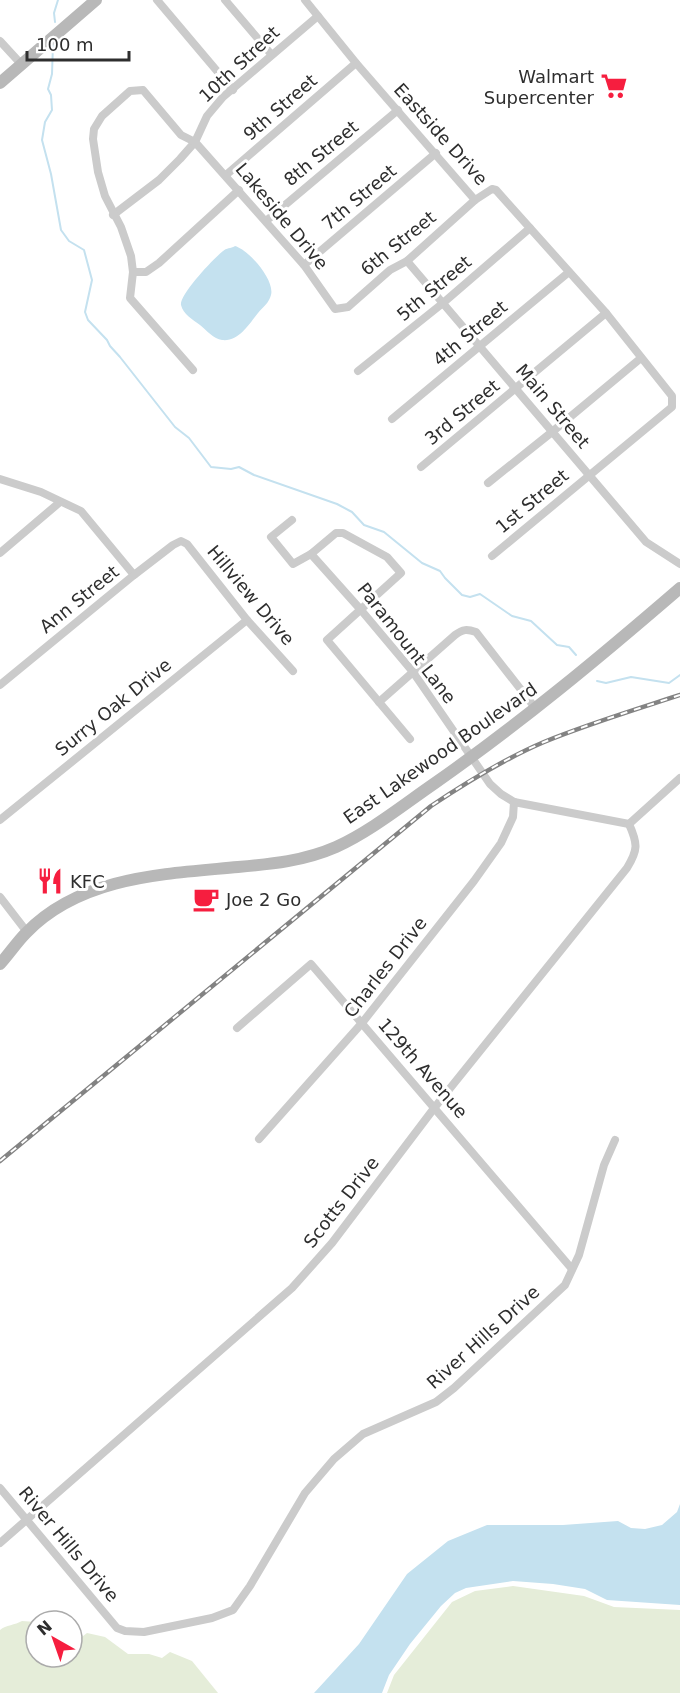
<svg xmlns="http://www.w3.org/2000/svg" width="680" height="1693" viewBox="0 0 680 1693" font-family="'DejaVu Sans',sans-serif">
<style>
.green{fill:#e5edd9}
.water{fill:#c4e1ef}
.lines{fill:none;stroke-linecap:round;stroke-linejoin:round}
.stream{stroke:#c4e1ef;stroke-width:2}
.street{stroke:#cbcbcb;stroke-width:8}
.secondary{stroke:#b8b8b8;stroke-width:12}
.rail-casing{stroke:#838383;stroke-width:4.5}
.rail{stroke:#fff;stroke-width:2;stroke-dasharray:7;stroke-linecap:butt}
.labels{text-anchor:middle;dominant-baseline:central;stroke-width:6;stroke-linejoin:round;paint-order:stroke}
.street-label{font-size:18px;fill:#2e2e2e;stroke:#fff}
.poi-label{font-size:18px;fill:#2e2e2e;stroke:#fff;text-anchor:start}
</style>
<rect width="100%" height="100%" fill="#fff"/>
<!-- green -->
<g class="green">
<path d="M513,1586l71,10 30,11 66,3v83h-293l7,-18 58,-73 23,-11z"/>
<path d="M22,1621l14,1v35h36v-16l6,-1 9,-7 18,4 23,17h21l13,4 8,-6 22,9 26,32h-218v-63c6,-5 15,-5 22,-9z"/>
</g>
<!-- water -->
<g class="water">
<path d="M235,246c14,4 40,34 36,49 -2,8 -8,12 -13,18 -9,11 -19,29 -36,27 -8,-1 -16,-10 -22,-15 -7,-5 -17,-11 -19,-20 -2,-10 36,-51 45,-56 0,0 8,-2 9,-3z"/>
<path d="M680,1504v101l-73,-5 -22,-11 -32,-5 -40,-3 -47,7 -11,5 -14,13 -31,38 -21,31 -7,18h-68l45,-49 48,-70 41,-33 39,-16h76l55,-4 13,7 14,1 17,-4 15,-13z"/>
</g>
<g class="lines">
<!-- stream -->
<g class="stream">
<path d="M55,22l-1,-9 4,-13"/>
<path d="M53,44l-1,30 -4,15 3,6 1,15 -7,12 -3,18 9,34 10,56 8,11 15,9 8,30 -7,32 3,8 19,20 3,6 10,11 55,70 14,11 22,29 20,2 8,-2 15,8 83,29 15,8 12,13 20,7 38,31 18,8 5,7 17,17 8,2 10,-3 32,22 19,5 26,24 12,2 7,8"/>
<path d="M597,681l9,2 25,-6 38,6 11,-8"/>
</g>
<!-- street -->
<g class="street">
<path d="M157,0l76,90"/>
<path d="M225,0l46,54"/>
<path d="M305,0l51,63 119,137"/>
<path d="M0,41l22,24"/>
<path d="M226,175l130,-112"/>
<path d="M113,215l46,-35 21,-21 15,-17 12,-26 16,-19 95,-81"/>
<path d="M266,221l132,-111"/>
<path d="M407,261l239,281 34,22"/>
<path d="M304,265l132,-112"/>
<path d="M133,272h13l13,-9 80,-73"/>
<path d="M193,370l-63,-72 3,-26 -2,-16 -10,-29 -16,-31 -7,-24 -5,-33 1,-10 8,-13 28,-25 13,-1 38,45 14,7 109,123 31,44 13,-2 42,-37 17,-9 68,-61 17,-11 4,1 110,123 66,83v11l-180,149"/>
<path d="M358,371l85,-68 87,-75"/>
<path d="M392,419l177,-147"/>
<path d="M421,467l185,-154"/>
<path d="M0,479l41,13 40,19 53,64"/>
<path d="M488,483l64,-51 89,-74"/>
<path d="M292,520l-21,17 22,27 18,-10 25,-21h7l44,24 14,16 -74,67 83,99"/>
<path d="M0,553l60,-51"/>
<path d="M311,554l50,56 52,62 77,112 11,10 13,8 115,22 51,-46"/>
<path d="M0,685l134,-110 39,-30 8,-4 6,3 60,76 46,51"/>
<path d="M379,702l76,-67c8,-6 12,-6 21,-3l60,77"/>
<path d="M0,820l247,-200"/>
<path d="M0,897l27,35"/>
<path d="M237,1028l74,-64 261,305"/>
<path d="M259,1139l103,-116 112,-142 27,-38 12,-26 1,-15"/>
<path d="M0,1488l117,140 8,3 19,1 68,-14 21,-8 17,-24 55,-93 29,-34 29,-25 73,-32 18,-14 111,-103 14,-30 25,-90 11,-25"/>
<path d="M0,1543l292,-255 40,-45 103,-136 192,-239c11,-18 11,-24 2,-44"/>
</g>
<!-- secondary -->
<g class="secondary">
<path d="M0,83l96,-83"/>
<path d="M0,964c9,-10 17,-22 26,-31 55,-57 139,-59 212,-66 34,-3 66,-6 98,-20 35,-16 67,-42 99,-64 87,-61 165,-126 245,-195"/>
</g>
<!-- rail casing -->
<g class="rail-casing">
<path id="rail" d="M0,1161l431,-355c36,-24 73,-47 113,-64 44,-18 90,-32 136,-47"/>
</g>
<!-- rail -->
<use href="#rail" class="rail"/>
</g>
<!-- icons -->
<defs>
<g id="supermarket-bare" transform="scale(2.07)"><path d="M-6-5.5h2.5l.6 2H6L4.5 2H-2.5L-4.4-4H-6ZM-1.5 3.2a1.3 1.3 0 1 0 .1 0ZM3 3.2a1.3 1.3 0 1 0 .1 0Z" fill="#f61e3f" stroke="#fff" stroke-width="2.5" paint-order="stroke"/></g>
<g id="restaurant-bare" transform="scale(2.07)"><path d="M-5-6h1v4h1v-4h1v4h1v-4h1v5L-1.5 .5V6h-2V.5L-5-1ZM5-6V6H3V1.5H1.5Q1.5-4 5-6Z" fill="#f61e3f" stroke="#fff" stroke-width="2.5" paint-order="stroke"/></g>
<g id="cafe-bare" transform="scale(2.07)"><path d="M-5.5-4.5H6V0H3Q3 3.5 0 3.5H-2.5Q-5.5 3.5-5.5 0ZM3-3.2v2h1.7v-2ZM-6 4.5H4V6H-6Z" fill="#f61e3f" stroke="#fff" stroke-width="2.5" paint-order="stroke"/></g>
</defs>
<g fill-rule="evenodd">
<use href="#supermarket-bare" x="614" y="86"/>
<use href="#restaurant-bare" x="50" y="881"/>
<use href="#cafe-bare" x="206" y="899"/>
</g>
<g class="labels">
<!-- street labels -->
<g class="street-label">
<text transform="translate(239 64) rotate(-43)">10th Street</text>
<text transform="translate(280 107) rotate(-41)">9th Street</text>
<text transform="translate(441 134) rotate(48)">Eastside Drive</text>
<text transform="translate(321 153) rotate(-40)">8th Street</text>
<text transform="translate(359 197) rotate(-40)">7th Street</text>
<text transform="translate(282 216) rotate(50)">Lakeside Drive</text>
<text transform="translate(398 243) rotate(-39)">6th Street</text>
<text transform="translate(434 288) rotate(-40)">5th Street</text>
<text transform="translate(470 333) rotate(-40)">4th Street</text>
<text transform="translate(553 406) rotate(50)">Main Street</text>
<text transform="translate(462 412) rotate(-40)">3rd Street</text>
<text transform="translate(532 501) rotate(-40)">1st Street</text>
<text transform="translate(251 595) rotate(50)">Hillview Drive</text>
<text transform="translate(79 599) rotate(-39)">Ann Street</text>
<text transform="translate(407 643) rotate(52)">Paramount Lane</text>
<text transform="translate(113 707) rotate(-39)">Surry Oak Drive</text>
<text transform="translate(440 753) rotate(-35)">East Lakewood Boulevard</text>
<text transform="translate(385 967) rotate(-52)">Charles Drive</text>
<text transform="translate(423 1068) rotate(49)">129th Avenue</text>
<text transform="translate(341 1202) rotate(-52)">Scotts Drive</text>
<text transform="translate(483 1337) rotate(-42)">River Hills Drive</text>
<text transform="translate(69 1544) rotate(50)">River Hills Drive</text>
</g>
<!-- poi labels -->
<g class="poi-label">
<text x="594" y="76" text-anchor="end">Walmart<tspan x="594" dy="21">Supercenter</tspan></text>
<text x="70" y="881">KFC</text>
<text x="226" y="899">Joe 2 Go</text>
</g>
</g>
<!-- north arrow -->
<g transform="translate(54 1639) rotate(320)"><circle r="28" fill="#ffffff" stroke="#ababab" stroke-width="1.5"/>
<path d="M0-4.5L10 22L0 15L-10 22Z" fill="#f61e3f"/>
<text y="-9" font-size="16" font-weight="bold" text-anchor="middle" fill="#2e2e2e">N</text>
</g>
<!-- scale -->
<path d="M27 51v9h102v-9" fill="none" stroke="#2e2e2e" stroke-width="3"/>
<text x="36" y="51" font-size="18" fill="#2e2e2e" stroke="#ffffff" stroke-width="4.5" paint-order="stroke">100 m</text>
</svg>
